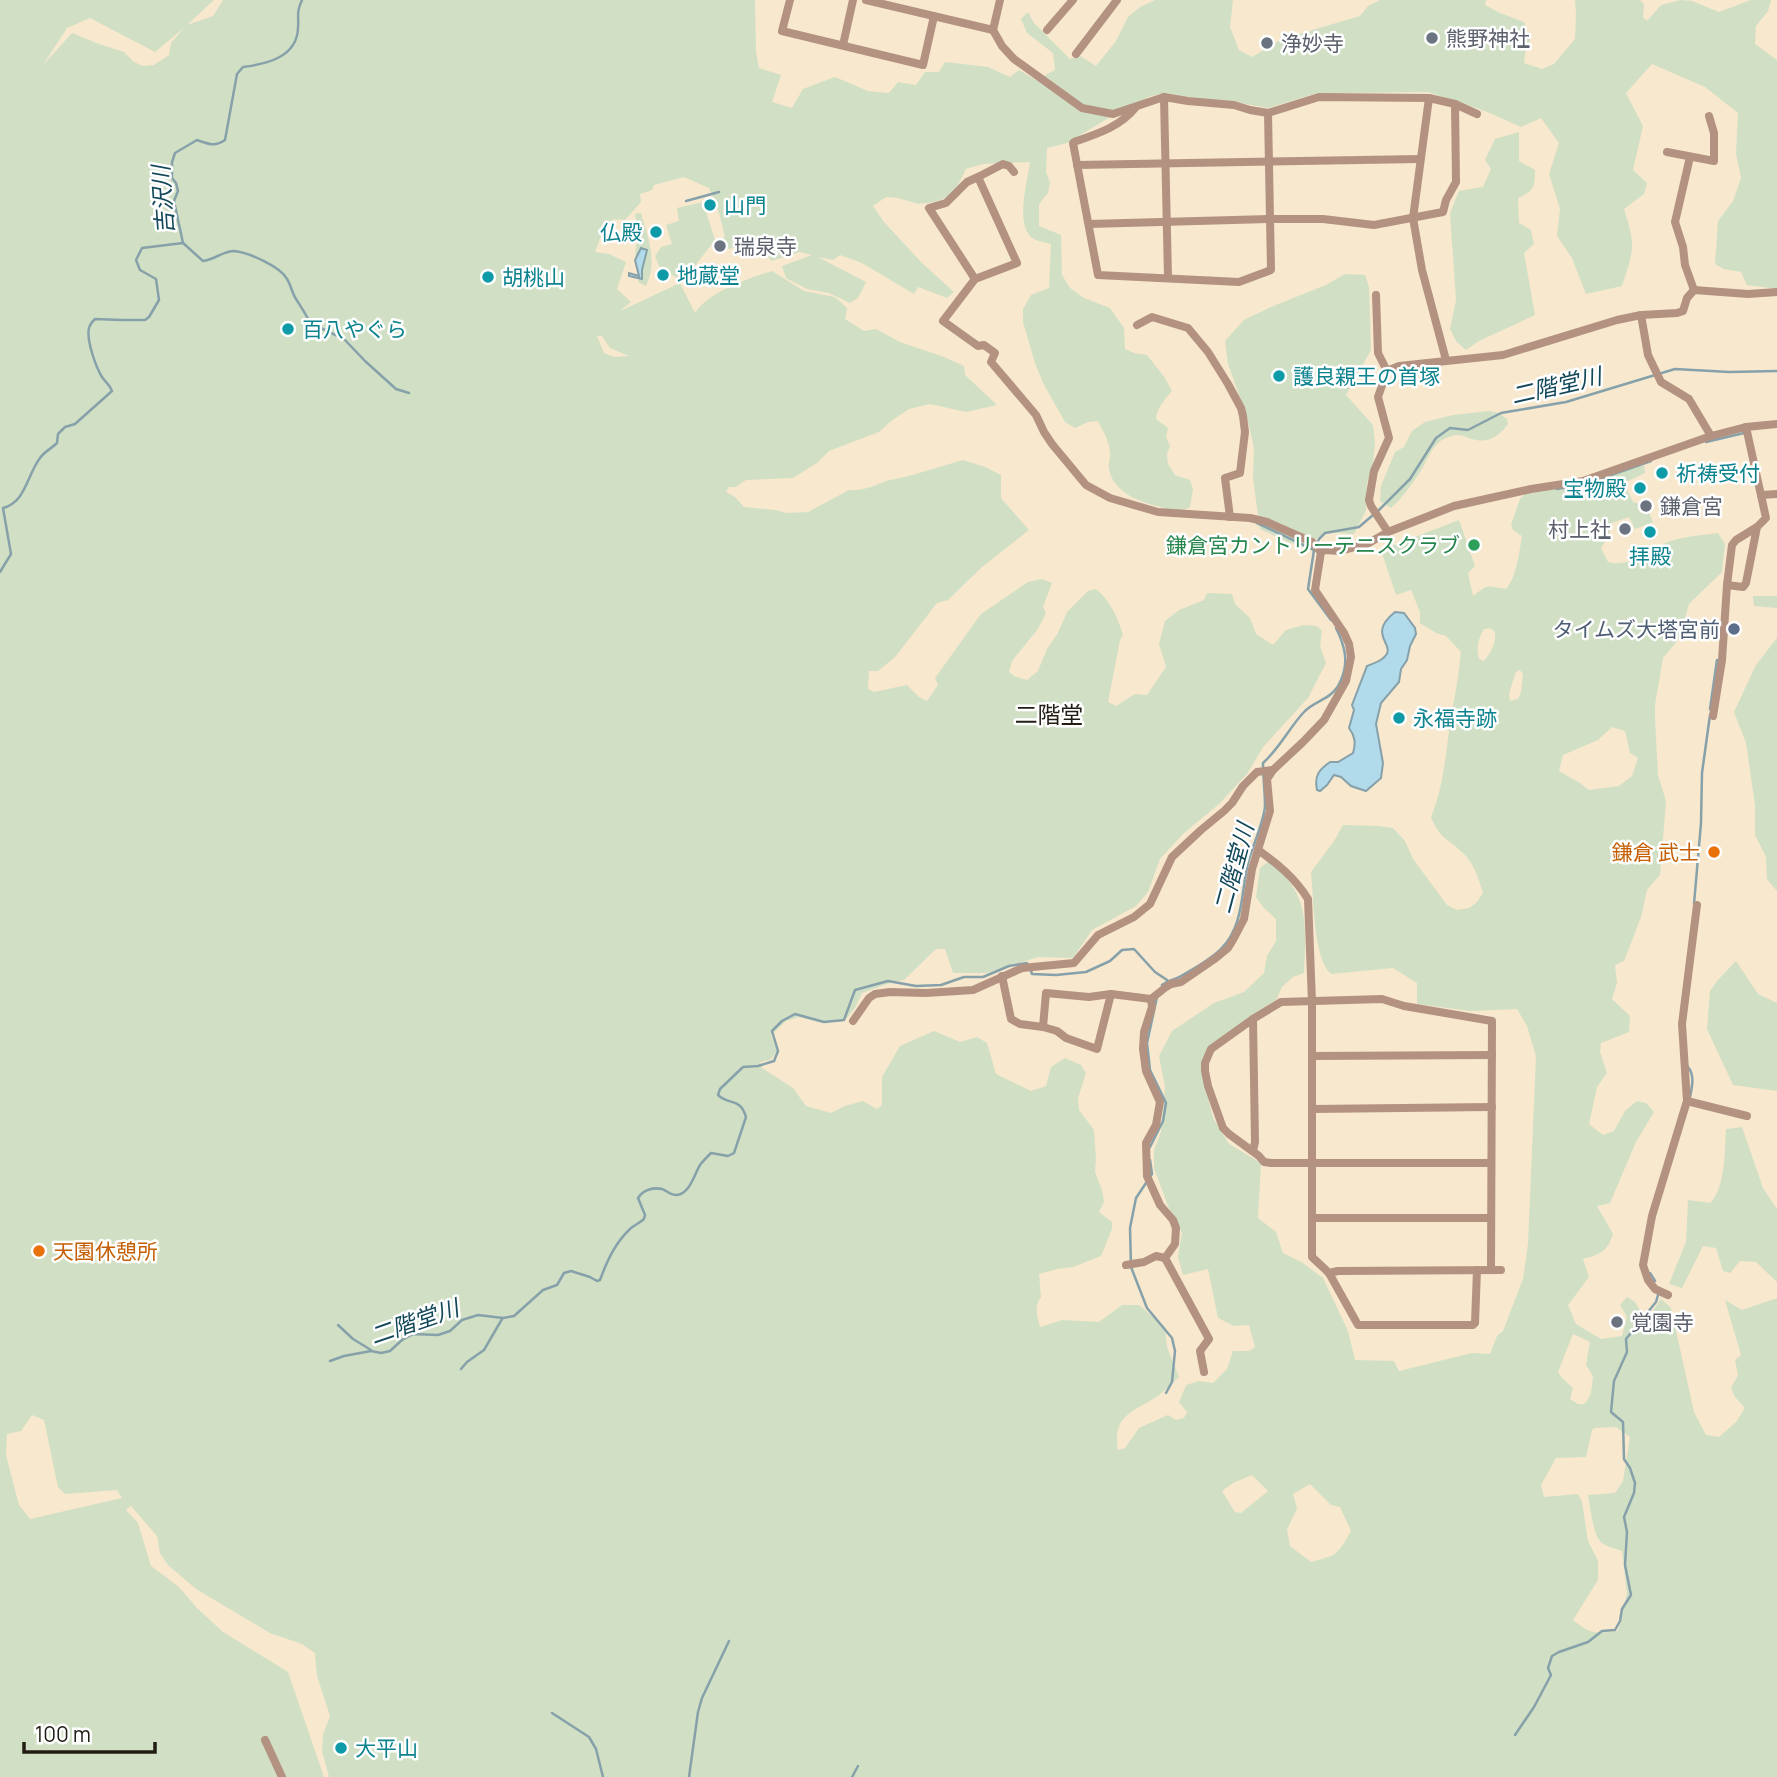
<svg xmlns="http://www.w3.org/2000/svg" width="1777" height="1777" viewBox="0 0 1777 1777" font-family="Manrope,'Noto Sans JP',sans-serif">
<style>
.green{fill:#d1e0c4;fill-rule:evenodd}
.water{fill:#b1daea;stroke:#86a1aa;stroke-width:2}
.lines{fill:none;stroke-linecap:round;stroke-linejoin:round}
.stream{stroke:#86a1aa;stroke-width:2.5}
.minor{stroke:#b49281;stroke-width:8}
.worship-dot{fill:#6b7280;stroke:#fff;stroke-width:2.5}
.culture-dot{fill:#0f9aa8;stroke:#fff;stroke-width:2.5}
.leisure-dot{fill:#2e9e5b;stroke:#fff;stroke-width:2.5}
.service-dot{fill:#5c6f8a;stroke:#fff;stroke-width:2.5}
.food-dot{fill:#e8710a;stroke:#fff;stroke-width:2.5}
.labels{text-anchor:middle;dominant-baseline:central;stroke-width:5;stroke-linejoin:round;paint-order:stroke}
.worship-label{font-size:21px;fill:#5b616d;stroke:#fff;text-anchor:start}
.culture-label{font-size:21px;fill:#0d838f;stroke:#fff;text-anchor:start}
.leisure-label{font-size:21px;fill:#27864d;stroke:#fff;text-anchor:end}
.service-label{font-size:21px;fill:#4e5e75;stroke:#fff;text-anchor:end}
.food-label{font-size:21px;fill:#c56008;stroke:#fff;text-anchor:end}
.water-label{font-size:23px;font-style:italic;fill:#12485a;stroke:#fff}
.neighbourhood-label{font-size:23px;fill:#221c13;stroke:#fff}
</style>
<rect width="100%" height="100%" fill="#f7e8ce"/>
<!-- green -->
<g class="green">
<path d="M0,0h214l-27,25 26,-9 10,-16h532l1,52 3,16 22,7 -9,27 20,6 11,-19 32,-12 33,14 21,2 9,-11 18,3 9,-13h14l6,-10 43,5 22,10 9,-7 17,10 19,-10 -2,-17 -26,-20 -6,-14 7,-7 6,11 36,36 10,-3 16,10 20,-25 12,-24 12,-10 15,-7h78l-3,27 9,23 13,7 30,-18 78,-23 8,-10 12,-6h106l-1,5 15,8 24,9 6,18 -5,13 -1,10 18,6 12,-5 21,-25 1,-25 -1,-14h65l4,4 -1,13 4,4 14,-16 20,-5 11,1 27,11 32,-12h20l-3,11 -12,15 -1,18 22,16v229l-30,-4 -6,-13 -17,-3 -9,-5 3,-43 15,-20 8,-23 -5,-24 2,-41 -33,-26 -53,-23 -26,29 17,33 -10,44 14,13 -3,11 -20,15c12,37 10,40 -2,77l-36,8 -14,-36 -15,-22 3,-27 -11,-35 10,-31 -18,-25 -20,9 -36,-16 -57,-19 -77,1 -40,2 -43,13 -39,-7 -41,-4 -22,-4 -15,3 -26,12 -58,35 -20,5 -1,24 4,10 -2,11 -9,11v22l22,9 1,40 8,13 14,10 26,10 14,20 1,21 9,4 13,2 18,23 7,13c-8,9 -15,17 -16,28l12,9 -2,9 4,9 -3,8 1,10 7,11 15,5 3,9 -3,18c-16,7 -20,2 -37,-2 -18,-5 -41,-15 -44,-37 -1,-5 2,-11 1,-16 -1,-12 -7,-21 -12,-31l-10,1 -13,6 -10,-6 -22,-39 -8,-20 -12,-41v-13l8,-14 18,-7 2,-44c-7,-2 -16,-3 -20,-7 -16,-15 -3,-57 -1,-75l-47,2 -17,5 -13,26 -18,7 -17,2 -20,-6 -12,-1 -13,9 11,16 38,41 32,29 -7,6 -29,-11 -4,7 -52,-31 -22,-8 -7,5 -15,-3 48,25 -8,16 -8,5 -21,-10 -22,-4 -21,-11 -4,-12 30,-11 -12,-3 -29,9 -10,-19c-15,2 -27,8 -41,7l-4,-5 9,-7 -6,-24 -10,-25 -25,-11 -30,8 -2,5 -12,4 1,8 -16,18 -12,-1 -10,12 -8,21 14,2 17,8 -9,27 14,13 -11,9 60,-28 15,30c13,-21 55,-35 77,-42l32,20 31,6 12,11 -2,11 19,12 12,-2 24,13 44,15 20,9 1,9 32,30 -31,7 -36,-8 -21,5 -18,12 -12,11 -50,19 -12,12 -24,15 -47,2 -10,7h-7l-3,5 9,5 9,10 31,3 12,3 21,-1 41,-22h10l12,-3 15,-6 23,-5 54,-16 22,7 16,8v23l28,32 -47,37 -34,33 -11,3 -42,54 -17,14h-9l-1,18 6,3 33,-7 12,12 8,4 11,-16 -3,-7 46,-64 47,-32 14,-3 10,4 -9,24 3,6 -8,16 -26,32 -3,11 7,5 11,3 11,-9 9,-22 11,-16 9,-21 21,-21 8,-2c14,11 22,29 27,46l-3,5 -12,62 8,4 19,-12 12,1 19,-28 -7,-23 6,-23 14,-11 25,-10 3,-7 25,1 3,10 15,14 6,16 17,11 13,-15 18,-5 13,1 5,5 -2,15 6,17 -18,35 -45,49 -16,27 -28,30 -36,30 -23,25 -12,33 -12,14 -44,24 -19,28 -35,-1 -51,16h-34l-8,-24h-9l-32,31 -17,4 -25,9 -7,15 -8,10 -26,5 -22,-6 -13,4 -15,14 6,16 -7,9 -10,2 2,6 31,20 13,18 25,7 14,-7 18,-5 14,8 5,-4v-28l18,-31 34,-15 26,11 17,-5 10,6 9,31 35,17 15,-5 5,-19 14,-9 16,7 5,8 -8,25 1,12 15,20 2,29 -1,13 7,18 2,12 -5,10 13,10v7l-11,27 -28,11 -16,2 -18,5 2,23c-7,9 -4,19 -1,30l22,-7 37,2 23,-17h17l26,22 2,20 12,30c-7,6 -14,13 -21,19 -24,16 -46,18 -40,54l7,-2 14,-20 29,-13 8,5 8,-2 3,-6 -8,-10 7,-17 13,-4 14,2 14,-14 6,-18h16l6,-4 -6,-22 -15,1 -16,-8 -10,-49 -25,6 -5,-18 4,-24 -14,-27 -14,-38v-18l7,-18 4,-45 -6,-31 13,-25 42,-28 30,-11 20,-19 3,-17 9,-15v-22l-13,-12 -7,-10 4,-29 9,-7c41,33 37,64 35,112l-11,4 -11,10 -6,13 -24,15 -41,32 -6,39 8,32 16,26 32,19 -3,55 18,14 7,21 20,10 20,15 25,53 7,29 39,1 5,10 73,-18 18,1 7,-18 6,-5 20,-52 5,-35 8,-188 -9,-30 -10,-17 -47,2 -53,-7v-21l-24,-15 -62,6c-18,-16 -17,-75 -20,-102l23,-31 9,-16 36,1 14,2 12,13 8,18 34,46 10,5 12,-2 8,-6 6,-9c-5,-16 -9,-30 -21,-41 -16,-15 -22,-13 -31,-35 14,-34 15,-70 21,-106 4,-20 7,-39 9,-59l-15,-16 -10,-3 -16,-10v-11l-9,-22 -15,5 -15,-45 78,-30 16,46 -7,7 5,23c17,-13 12,-10 33,-7 11,-13 13,-36 16,-53l-9,-6 -2,-5 9,-26 8,-8 22,-3 14,1 71,-24 9,1 1,7 -21,10 9,19 7,2 3,6 7,-2v7l3,7 -18,7 -6,-12 -20,7 1,11 -9,13 7,14c24,7 44,-16 66,-22 14,-4 30,-5 44,-7l7,11 -3,28 -33,32 -10,35 -16,19 -8,47v13l3,57 8,26 -6,74 -13,15 -6,27 -17,44 -9,4 2,18 -5,16 18,17 -1,16 -28,11 -1,9 7,21 -10,14 -8,37 14,11 11,-4 11,-20 12,-10 9,2 8,9 -18,30 -26,61 -13,3 16,28c-6,18 -12,20 -30,25l6,18 -21,28 8,19 25,15 21,-3 5,-19 -7,-12 7,-8 8,5 7,12 10,-2 9,-13 10,9 23,104 12,23 13,2 17,-15 9,-14 -10,-11 -4,-9 7,-13 -3,-15 6,-5 -16,-55 17,10 35,-12v479h-1448l-7,-26 1,-16 7,-19 -13,-40 -2,-23 -13,-9 -32,-11 -74,-44 -28,-24 -8,-12 -3,-17 -26,-30 -5,4 12,13 13,43 28,21 18,21 26,24 65,40 36,105h-324zM90,18l65,34 29,-24 -13,15 -2,12 -15,10 -11,1 -9,-4 -10,-10 -25,-8 -27,-11 -29,32 24,-37zM597,336h5l8,12 19,8 -14,1 -11,-4zM1490,628l5,4c1,12 -4,20 -11,29l-5,-2c-3,-11 -1,-20 5,-30zM1520,670l3,4 -2,18 -3,7 -8,2 -1,-8 7,-21zM1612,727l13,4 5,22 8,5 -6,18 -13,10 -30,4 -9,-7 -21,-12 4,-16 35,-15zM1573,1334l17,8 -4,23 7,11c-1,10 -1,21 -9,28h-6l-8,-5 3,-11 -10,-9 -5,-7zM32,1415l12,5 14,67 7,7 52,-4 5,8 -92,21 -11,-14 -13,-50 1,-21 14,-3zM1616,1427l14,10 -7,44 -8,12 -27,2c2,11 5,38 12,46 5,6 15,7 22,10l5,42 -9,38c-22,3 -28,3 -45,-11l25,-40v-19l-10,-20 -6,-39 -4,-8 -34,3 -3,-12 15,-27 30,-1 6,-27 3,-2zM1252,1475l16,16 -27,22 -6,-1 -13,-21 11,-8zM1310,1484l21,21 9,2 11,24c-14,24 -13,24 -40,31l-21,-16 -3,-16 10,-22 -4,-14z"/>
<path d="M1519,132v29l16,9c0,17 -1,21 -17,28l1,25 12,7 3,14 -10,9 11,62 -56,26 -13,9 -10,-9 -6,-12 6,-29 -6,-87 9,-22 24,-4 8,-18 -6,-9 10,-21z"/>
<path d="M703,202l12,38 -32,41 -23,-13 -5,-12 6,-9 11,-3 -6,-19 13,-4 -2,-13z"/>
<path d="M641,213c7,25 17,48 5,73l-8,-4 1,-12 -4,-16 3,-21 -3,-19z"/>
<path d="M1345,274l20,1 4,12 2,63 -25,45 27,30 2,17 -2,22 -6,19 -1,27 -12,24 -30,-2 -18,16 -18,-6 -28,-13 -7,-50 1,-31 -7,-31 -19,-53 -3,-23 19,-21 27,-13 55,-22z"/>
<path d="M1489,411l10,2 8,6 1,5c-7,10 -18,19 -32,16 -14,-3 -16,-9 -32,-1 -10,4 -17,20 -22,30 -9,14 -19,28 -31,39l-11,-7 1,-15 14,-34 9,-5 8,-16 13,-9 28,-7z"/>
<path d="M1753,596h24v12l-23,-2z"/>
<path d="M1777,638v253l-10,-12 -1,-22 -11,-22v-30l-9,-62 -12,-31 22,-47z"/>
<path d="M1736,961l22,33 19,9v88l-44,-6 -26,-56 3,-38 7,-10z"/>
<path d="M1742,1127l21,61 14,21v73l-21,-20 -16,-1 -10,12 -7,-2 -7,-23 -13,-2 -21,42 -13,-4 17,-42 2,-42 22,3c15,-13 15,-55 16,-74z"/>
</g>
<!-- water -->
<g class="water">
<path d="M641,248l6,2 -5,20v9l-13,-3v-3l10,3 -4,-16z"/>
<path d="M1395,612l9,1 11,15 1,6 -6,12 -3,14 -6,9 -2,13 -18,21 -5,21 7,39 -2,15 -15,13 -15,-5 -10,-9 -7,-2 -7,10 -7,6 -3,-1c-3,-15 2,-20 13,-28h8l15,-9c3,-10 2,-17 -4,-25l5,-18 -2,-5 15,-39c5,-2 11,-4 15,-7 19,-14 -18,-22 13,-47z"/>
</g>
<g class="lines">
<!-- stream -->
<g class="stream">
<path d="M686,201l33,-9"/>
<path d="M183,243l-9,-42 4,-10 -2,-8 -4,-5v-16l3,-9 22,-13c11,4 18,7 28,0l12,-66 6,-7c24,-3 54,-10 55,-39 1,-13 -2,-15 4,-28"/>
<path d="M183,243l20,18c11,-1 20,-10 31,-10 14,1 47,16 53,28 4,6 5,14 9,20 5,8 10,15 14,24l34,16 21,22 31,28 13,4"/>
<path d="M1706,442l38,-9"/>
<path d="M1588,483l63,-22"/>
<path d="M1557,489l24,-4"/>
<path d="M1378,511l32,-32 26,-41 14,-10 18,2 33,-17 65,-11 109,-33 54,3 48,-1"/>
<path d="M1257,523l57,27"/>
<path d="M0,572l11,-18 -8,-46c23,-6 24,-33 37,-50 4,-6 12,-10 17,-15l1,-9 7,-7 10,-3 37,-33c-2,-6 -6,-8 -10,-14 -6,-10 -16,-37 -13,-49 1,-4 3,-6 6,-9l27,1h23l4,-3 10,-17 -3,-21 -16,-9 -4,-10 6,-12 41,-5"/>
<path d="M1331,620l-23,-31 6,-39 5,-11 6,-6 34,-6 14,-12"/>
<path d="M1710,709l7,-49"/>
<path d="M1694,904l7,-81 1,-50 8,-58"/>
<path d="M1031,971l1,3 24,1 30,-3 24,-11 12,-11 12,-1 21,23 12,8"/>
<path d="M1162,985c6,-5 12,-5 19,-9 11,-6 31,-18 40,-27 23,-23 20,-57 27,-86 4,-16 16,-41 17,-57 0,-15 -2,-29 -2,-43 17,-15 26,-35 41,-51 8,-9 19,-11 27,-18 4,-3 8,-9 10,-14 8,-18 4,-34 -5,-52"/>
<path d="M1688,1067c7,8 4,20 2,30"/>
<path d="M1150,1147l13,-26 3,-18 -16,-33 -3,-27 10,-46"/>
<path d="M1150,1160l2,14 -16,24 -6,30 1,39 16,41 25,30 3,13 -3,31 -6,11"/>
<path d="M1650,1273l5,8"/>
<path d="M338,1325l15,14 18,11"/>
<path d="M330,1361l14,-5 27,-5 10,2 9,-2 12,-11 11,-6 25,1 12,-4 12,-11 16,-5 25,3 11,-2 29,-26 14,-5 7,-12 7,-2 19,6 7,4 3,-1c7,-19 15,-37 30,-51 4,-4 10,-6 14,-10l1,-4 -7,-17c5,-8 15,-11 24,-9 6,2 8,7 15,6 13,-2 17,-20 23,-30 3,-4 7,-8 11,-12l17,3 6,-3 12,-36c-6,-20 -16,-11 -28,-22l2,-6 23,-22 15,-1 16,-5 4,-10 -6,-20 10,-10 13,-7 29,8 20,-2 11,-30 33,-9 28,5 25,-1 23,-8h19l26,-11 18,-3 1,2"/>
<path d="M461,1369l6,-7 17,-12 18,-31"/>
<path d="M552,1713l37,24 7,12 7,28"/>
<path d="M1515,1735l19,-28 17,-32 -3,-7 4,-12 7,-4 29,-10 14,-11 13,-1 5,-9 2,-12 9,-14 -6,-30 2,-33 -3,-15 10,-24 1,-10 -5,-15 -6,-9 -1,-37 -12,-10 3,-31 13,-29 -1,-13 30,-37 2,-7"/>
<path d="M689,1777l9,-65 4,-14 27,-57"/>
<path d="M852,1777l6,-11"/>
</g>
<!-- minor -->
<g class="minor">
<path d="M790,0l-8,31 141,34 11,-49"/>
<path d="M866,0l127,30"/>
<path d="M1000,0l-7,30 9,16 12,13 68,49 31,6 51,-17 24,4 46,4 16,5 18,3 51,-16 110,1 26,6 22,10"/>
<path d="M1047,30l26,-30"/>
<path d="M843,45l10,-45"/>
<path d="M1076,54l41,-54"/>
<path d="M1164,97l4,181"/>
<path d="M1429,98l-16,120 9,52 24,90"/>
<path d="M1136,107c-16,20 -39,27 -62,35l-1,1 25,132 141,7 32,-12 -3,-157"/>
<path d="M1667,152l47,9v-28l-5,-17"/>
<path d="M1690,157l-15,65 8,25 2,18 9,25"/>
<path d="M1077,165l343,-6"/>
<path d="M978,177l39,86 -42,16 -46,-71 17,-5 21,-21z"/>
<path d="M978,177l25,-13 6,2 5,6"/>
<path d="M1089,224l180,-5h54l51,6 69,-13 3,-12 10,-18 -1,-78"/>
<path d="M975,279l-32,42 35,25 6,-1 11,8 -4,9 45,53 8,17 8,12 34,41 24,13 48,14 92,6 17,4 45,20 9,10"/>
<path d="M1376,295l2,58 9,18 -9,26 11,41 -15,33 -5,29 2,6 17,26"/>
<path d="M1641,315l7,40 13,27 28,17 22,37"/>
<path d="M1137,325l15,-8 36,11 20,24 20,32 13,24 2,8 2,16 -5,41 -15,5 5,39"/>
<path d="M1387,371l12,-5 104,-11 114,-35 24,-5 36,-2 6,-2 4,-13 7,-8 54,4 29,-2"/>
<path d="M1746,427l31,-3"/>
<path d="M1761,495l16,-1"/>
<path d="M1321,552l3,-2 16,1 27,-7 21,-12 66,-26 77,-17 52,-8 128,-45 35,-9 20,91 -9,9 -21,13 -4,5 -5,40 16,2 3,-4 11,-56"/>
<path d="M1713,716l9,-56 5,-75"/>
<path d="M1258,850c20,14 37,28 50,49l4,103v255l17,16 29,52h115l2,-2 2,-53"/>
<path d="M1002,976l9,43 9,5 23,3 14,4 9,7 31,11 14,-55 40,5 15,-12 5,-3 10,-2 35,-24 12,-10 5,-8 11,-21 8,-50 18,-58 -3,-32 6,-9 30,-28 21,-22 22,-39 5,-24 -2,-13 -5,-11 -29,-43 6,-38"/>
<path d="M853,1021l16,-23 6,-4 15,-2 36,1 47,-3 49,-22 52,-5 24,-28 36,-18 16,-13 22,-47 29,-27 23,-19 8,-8 11,-17 14,-14 16,-2"/>
<path d="M1043,1027l3,-34 43,4 22,-3"/>
<path d="M1312,1056l180,-1"/>
<path d="M1687,1101l60,15"/>
<path d="M1312,1109l180,-2"/>
<path d="M1253,1151l2,-9 -2,-123"/>
<path d="M1313,1218h178"/>
<path d="M1165,1258l44,81 -9,12 4,21"/>
<path d="M1126,1265l18,-3 12,-6 9,2 10,-14 1,-16 -3,-8 -13,-15 -13,-29 -1,-33 10,-18 4,-23 -14,-31 -3,-22 1,-17 8,-25 -1,-8"/>
<path d="M1491,1270l1,-249 -88,-15 -22,-7 -101,3 -28,17 -42,30 -6,14v8l3,15 15,42 6,6 30,22 5,6 7,1h220"/>
<path d="M1329,1273l9,-2 163,-1"/>
<path d="M1668,1295l-13,-6 -7,-9 -5,-15 9,-49 35,-115 -5,-77 15,-119"/>
<path d="M265,1740l17,37"/>
</g>
</g>
<!-- markers -->
<g class="worship-dot">
<circle cx="1432" cy="38" r="7"/>
<circle cx="1267" cy="43" r="7"/>
<circle cx="720" cy="246" r="7"/>
<circle cx="1646" cy="506" r="7"/>
<circle cx="1625" cy="529" r="7"/>
<circle cx="1617" cy="1322" r="7"/>
</g>
<g class="culture-dot">
<circle cx="710" cy="205" r="7"/>
<circle cx="656" cy="232" r="7"/>
<circle cx="663" cy="275" r="7"/>
<circle cx="488" cy="277" r="7"/>
<circle cx="288" cy="329" r="7"/>
<circle cx="1279" cy="376" r="7"/>
<circle cx="1662" cy="473" r="7"/>
<circle cx="1640" cy="488" r="7"/>
<circle cx="1650" cy="532" r="7"/>
<circle cx="1399" cy="718" r="7"/>
<circle cx="341" cy="1748" r="7"/>
</g>
<circle class="leisure-dot" cx="1474" cy="545" r="7"/>
<circle class="service-dot" cx="1734" cy="629" r="7"/>
<g class="food-dot">
<circle cx="1714" cy="852" r="7"/>
<circle cx="39" cy="1251" r="7"/>
</g>
<g class="labels">
<!-- worship labels -->
<g class="worship-label">
<text x="1446" y="38">熊野神社</text>
<text x="1281" y="43">浄妙寺</text>
<text x="734" y="246">瑞泉寺</text>
<text x="1660" y="506">鎌倉宮</text>
<text x="1611" y="529" text-anchor="end">村上社</text>
<text x="1631" y="1322">覚園寺</text>
</g>
<!-- culture labels -->
<g class="culture-label">
<text x="724" y="205">山門</text>
<text x="642" y="232" text-anchor="end">仏殿</text>
<text x="677" y="275">地蔵堂</text>
<text x="502" y="277">胡桃山</text>
<text x="302" y="329">百八やぐら</text>
<text x="1293" y="376">護良親王の首塚</text>
<text x="1676" y="473">祈祷受付</text>
<text x="1626" y="488" text-anchor="end">宝物殿</text>
<text x="1650" y="556" text-anchor="middle">拝殿</text>
<text x="1413" y="718">永福寺跡</text>
<text x="355" y="1748">大平山</text>
</g>
<!-- leisure labels -->
<g class="leisure-label">
<text x="1460" y="545">鎌倉宮カントリーテニスクラブ</text>
</g>
<!-- service labels -->
<g class="service-label">
<text x="1720" y="629">タイムズ大塔宮前</text>
</g>
<!-- food labels -->
<g class="food-label">
<text x="1700" y="852">鎌倉 武士</text>
<text x="53" y="1251" text-anchor="start">天園休憩所</text>
</g>
<!-- water labels -->
<g class="water-label">
<text transform="translate(162 200) rotate(-94)">吉沢川</text>
<text transform="translate(1556 385) rotate(-13)">二階堂川</text>
<text transform="translate(1233 868) rotate(-75)">二階堂川</text>
<text transform="translate(414 1321) rotate(-19)">二階堂川</text>
</g>
<!-- neighbourhood labels -->
<g class="neighbourhood-label">
<text x="1049" y="714">二階堂</text>
</g>
</g>
<!-- scale -->
<path d="M24 1742v10h131v-10" fill="none" stroke="#221c13" stroke-width="3.5"/>
<text x="35" y="1742" font-size="21" fill="#221c13" stroke="#ffffff" stroke-width="5" paint-order="stroke">100 m</text>
</svg>
